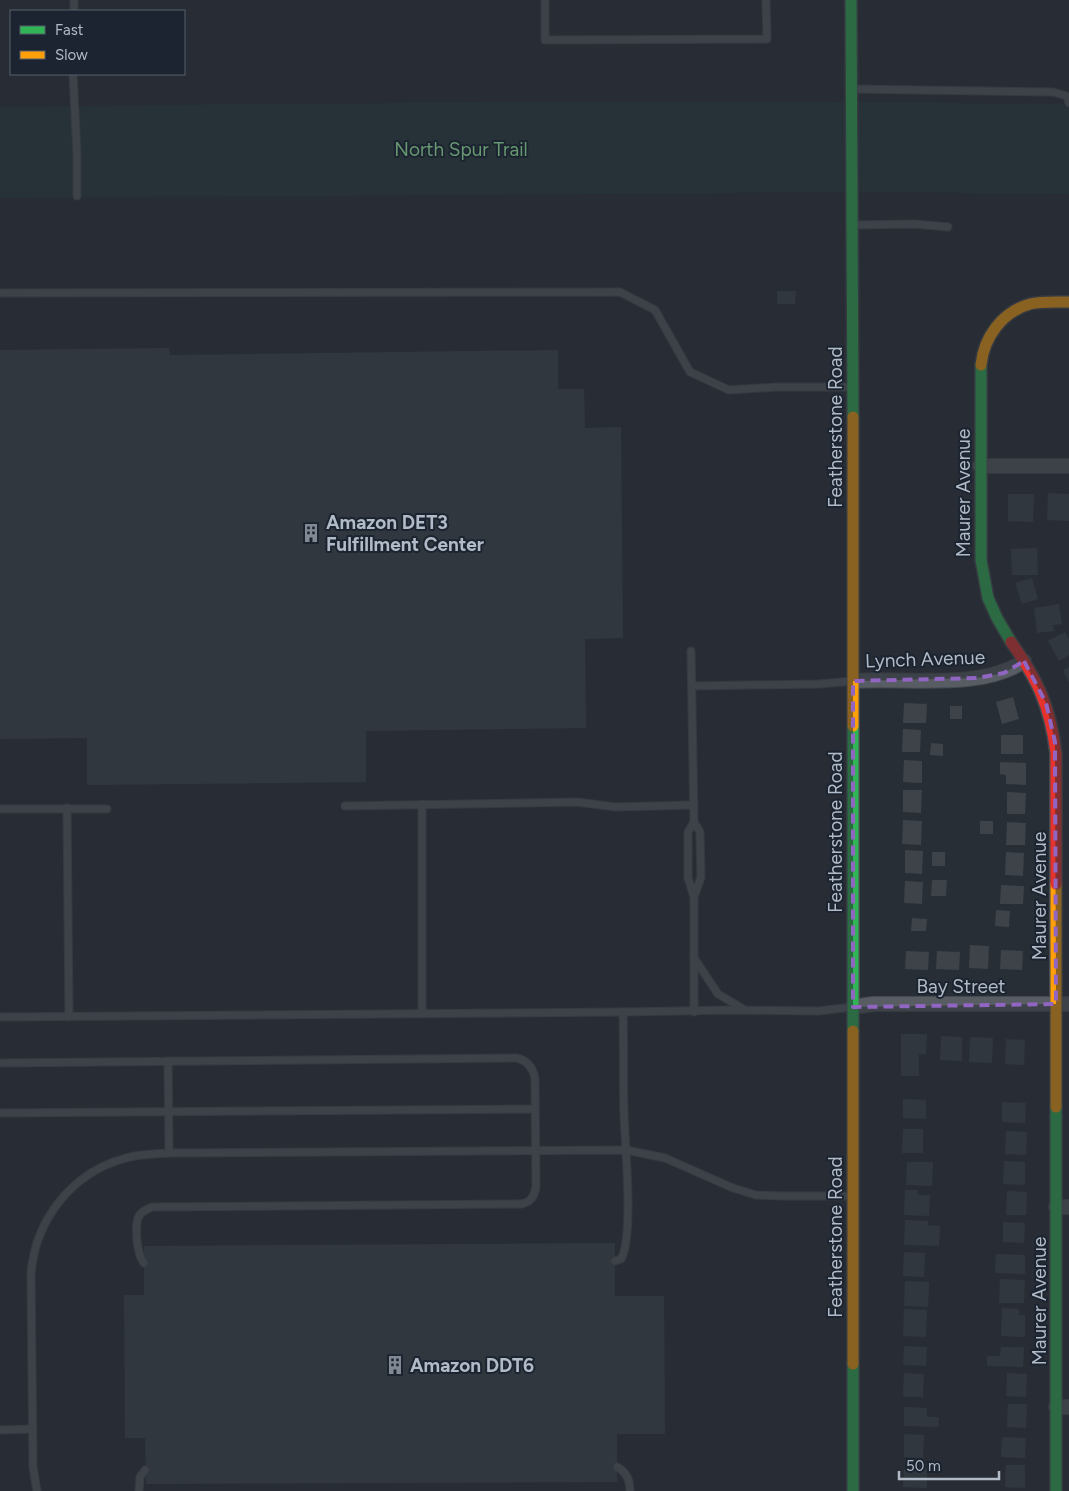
<svg xmlns="http://www.w3.org/2000/svg" width="1069" height="1491" viewBox="0 0 1069 1491" font-family="Figtree,sans-serif">
<style>
.green{fill:#25383b}
.building{fill:#3d4349}
.lines{fill:none;stroke-linecap:round;stroke-linejoin:round}
.lane-casing{stroke:#464a50;stroke-width:9}
.street-casing{stroke:#464a50;stroke-width:16}
.fast-casing{stroke:#464a50;stroke-width:14}
.slow-casing{stroke:#464a50;stroke-width:14}
.jam-casing{stroke:#464a50;stroke-width:14}
.lane{stroke:#585c63;stroke-width:7}
.street{stroke:#585c63;stroke-width:14}
.fast{stroke:#30b455;stroke-width:11}
.slow{stroke:#ff9f0a;stroke-width:11}
.jam{stroke:#e5322d;stroke-width:11}
.marked{fill:none;stroke:#9165c2;stroke-width:4;stroke-dasharray:10 6;stroke-linejoin:round}
.labels{text-anchor:middle;dominant-baseline:central;stroke-width:4;stroke-linejoin:round;paint-order:stroke}
.park-label{font-size:19px;fill:#679871;stroke:#1b2430}
.street-label{font-size:19px;fill:#b1bac7;stroke:#1b2430}
.poi-label{font-size:19px;font-weight:bold;fill:#b1bac7;stroke:#1b2430;text-anchor:start}
</style>
<rect width="100%" height="100%" fill="#282e35"/>
<!-- green -->
<path class="green" d="M484,102h341l244,2v90l-214,-2 -855,6v-91z"/>
<!-- building -->
<g class="building">
<path d="M777,291h19l-1,13h-18z"/>
<path d="M169,348l1,7 388,-5v39h26l1,39 36,-1 2,211 -38,1 1,89 -220,3v51l-279,3v-47l-87,1v-389z"/>
<path d="M1048,493l21,1v27l-22,-1z"/>
<path d="M1008,494h26l-1,28 -25,-1z"/>
<path d="M1037,548l1,27h-26l-1,-26z"/>
<path d="M1032,578l6,21 -16,5 -7,-21z"/>
<path d="M1059,604l3,20 -9,1 1,6 -17,2 -3,-25z"/>
<path d="M1065,632l4,7v16l-10,6 -11,-20z"/>
<path d="M1069,667v16l-6,-13z"/>
<path d="M1013,697l6,22 -17,5 -6,-22z"/>
<path d="M904,703l23,1 -1,19h-23z"/>
<rect x="950" y="706" width="12" height="13"/>
<path d="M903,729l18,1 -1,22h-18z"/>
<rect x="1001" y="735" width="22" height="19"/>
<path d="M931,743l12,1v12l-13,-1z"/>
<path d="M904,760l18,1v22l-19,-1z"/>
<path d="M1000,762l26,1v22l-20,-1v-9l-6,-1z"/>
<path d="M903,790h19l-1,23 -18,-1z"/>
<path d="M1007,792l19,1 -1,21h-18z"/>
<path d="M903,820l19,1 -1,24 -19,-1z"/>
<rect x="980" y="821" width="13" height="13"/>
<path d="M1007,822l19,1 -1,22h-19z"/>
<path d="M905,850l18,1 -1,23 -17,-1z"/>
<rect x="932" y="852" width="13" height="14"/>
<path d="M1006,852l18,1 -1,23 -18,-1z"/>
<path d="M932,880h15l-1,16h-15z"/>
<path d="M905,881l18,1 -1,22 -18,-1z"/>
<path d="M1001,885l23,1 -1,18h-23z"/>
<path d="M996,910l14,1 -1,16 -14,-1z"/>
<path d="M912,918l15,1 -1,12h-15z"/>
<path d="M970,945l19,1 -1,23 -19,-1z"/>
<path d="M1001,950l22,1 -1,19 -22,-1z"/>
<path d="M906,951l23,1 -1,18 -23,-1z"/>
<path d="M937,951l23,1 -1,18 -23,-1z"/>
<path d="M901,1034h26l-1,20h-7v22h-18z"/>
<path d="M941,1036l21,1v24l-22,-1z"/>
<path d="M970,1037l23,1 -1,25 -23,-1z"/>
<path d="M1006,1039l19,1 -1,25 -19,-1z"/>
<path d="M903,1099l23,1v19l-23,-1z"/>
<path d="M1002,1102l24,1 -1,20 -23,-1z"/>
<path d="M903,1129h20v24h-21z"/>
<path d="M1006,1131l21,1 -1,23 -21,-1z"/>
<path d="M1004,1161l21,1v23l-22,-1z"/>
<path d="M907,1162h26l-1,24 -26,-1z"/>
<path d="M905,1190h13v5h12l-1,21 -25,-1z"/>
<path d="M1007,1191l20,1 -1,23h-20z"/>
<path d="M905,1220l23,1v4l12,1 -1,20 -35,-1z"/>
<path d="M1003,1222l22,1 -1,20 -21,-1z"/>
<path d="M615,1243v53h49l1,138h-48v48l-471,2 -1,-46h-20l-1,-143h20v-49z"/>
<path d="M904,1252l21,1 -1,24 -21,-1z"/>
<path d="M996,1254l29,1v19l-30,-1z"/>
<path d="M1000,1279l25,1 -1,23h-25z"/>
<path d="M905,1281l24,1 -1,25 -24,-1z"/>
<path d="M1002,1308l17,1v6h6v22l-24,-1z"/>
<path d="M904,1309l23,1 -1,27 -23,-1z"/>
<path d="M904,1346l23,1 -1,19 -23,-1z"/>
<path d="M1001,1347h23l-1,20 -36,-1v-10h13z"/>
<path d="M904,1373l20,1 -1,23h-20z"/>
<path d="M1007,1373l20,1 -1,23 -20,-1z"/>
<path d="M1008,1404h19l-1,24 -19,-1z"/>
<path d="M904,1407l23,1v9h12l-1,10 -34,-1z"/>
<path d="M904,1434l20,1 -1,23 -19,-1z"/>
<path d="M1002,1437l24,1 -1,20 -24,-1z"/>
<path d="M1006,1465h19v23l-20,-1z"/>
<path d="M904,1468l23,1v19l-24,-1z"/>
</g>
<g class="lines">
<!-- lane casing -->
<g class="lane-casing">
<g id="lane">
<path d="M74,0v11"/>
<path d="M545,0v40l222,-1 -1,-39"/>
<path d="M73,74l4,79v43"/>
<path d="M852,89l201,3 14,4 2,7"/>
<path d="M853,225l62,-1 33,3"/>
<path d="M0,293l620,-1 35,18 35,62 39,18 48,-3h75"/>
<path d="M691,651l3,171 -6,10v46l6,19v115"/>
<path d="M692,686l127,-2 34,-3"/>
<path d="M422,804v209"/>
<path d="M345,806l232,-4 38,5 79,-2"/>
<path d="M67,808l2,209"/>
<path d="M0,809h107"/>
<path d="M694,822l6,10 1,45 -7,20"/>
<path d="M694,958l24,36 27,16"/>
<path d="M0,1017l623,-5"/>
<path d="M168,1061l1,92"/>
<path d="M0,1063l516,-5c12,2 17,10 19,21l1,108c-2,10 -5,15 -15,17l-369,3c-5,2 -10,4 -13,9 -5,10 -2,39 5,47"/>
<path d="M0,1113l535,-4"/>
<path d="M615,1261l6,-2c13,-22 4,-115 3,-144 -1,-34 0,-68 -1,-103l107,-2 89,1 33,-4"/>
<path d="M0,1430l32,-1"/>
<path d="M617,1467c10,5 13,14 13,24"/>
<path d="M37,1491l-4,-24 -2,-194c5,-55 42,-101 95,-115 14,-4 29,-4 43,-5l457,-3 39,8 68,30 23,7 26,1h70"/>
<path d="M139,1491l1,-14 5,-7"/>
</g>
</g>
<!-- street casing -->
<g class="street-casing">
<g id="street">
<path d="M980,466h89"/>
<path d="M853,681c52,-4 127,10 171,-20"/>
<path d="M853,1007l20,-3h196"/>
<path d="M1056,1207h13"/>
<path d="M1056,1407h13"/>
</g>
</g>
<!-- fast casing -->
<g class="fast-casing">
<g id="fast">
<path d="M851,0l2,417"/>
<path d="M981,365v195l7,38 9,20 14,24"/>
<path d="M853,726v305"/>
<path d="M1056,1107v384"/>
<path d="M853,1364v127"/>
</g>
</g>
<!-- slow casing -->
<g class="slow-casing">
<g id="slow">
<path d="M981,365c3,-28 21,-53 49,-61 12,-3 26,-2 39,-2"/>
<path d="M853,417v309"/>
<path d="M1056,884v223"/>
<path d="M853,1031v333"/>
</g>
</g>
<!-- jam casing -->
<g class="jam-casing">
<path id="jam" d="M1011,642c27,38 39,64 45,111v131"/>
</g>
<!-- lane -->
<use href="#lane" class="lane"/>
<!-- street -->
<use href="#street" class="street"/>
<!-- fast -->
<use href="#fast" class="fast"/>
<!-- slow -->
<use href="#slow" class="slow"/>
<!-- jam -->
<use href="#jam" class="jam"/>
</g>
<!-- marked area -->
<path d="M0 0H1069V1491H0ZM1024,661l22,42 9,39 1,262 -203,3v-326l124,-3 27,-5z" fill="#282e35" fill-opacity=".55" fill-rule="evenodd"/>
<path class="marked" d="M1024,661l22,42 9,39 1,262 -203,3v-326l124,-3 27,-5z"/>
<!-- icons -->
<defs>
<g id="building-bare" transform="scale(1.5)"><path d="M-4-6H4V6H1V3H-1V6H-4ZM-2.5-4.3h1.7v1.8h-1.7ZM.8-4.3h1.7v1.8H.8ZM-2.5-1h1.7V.8h-1.7ZM.8-1h1.7V.8H.8Z" fill="#818994" stroke="#1b2430" stroke-width="2.5" paint-order="stroke"/></g>
</defs>
<g fill-rule="evenodd">
<use href="#building-bare" x="311" y="533"/>
<use href="#building-bare" x="395" y="1365"/>
</g>
<g class="labels">
<!-- park labels -->
<g class="park-label">
<text x="461" y="149">North Spur Trail</text>
</g>
<!-- street labels -->
<g class="street-label">
<text transform="translate(835 427) rotate(-90)">Featherstone Road</text>
<text transform="translate(963 493) rotate(-90)">Maurer Avenue</text>
<text transform="translate(925 659) rotate(-2)">Lynch Avenue</text>
<text transform="translate(835 832) rotate(-90)">Featherstone Road</text>
<text transform="translate(1039 896) rotate(-90)">Maurer Avenue</text>
<text x="961" y="986">Bay Street</text>
<text transform="translate(835 1237) rotate(-90)">Featherstone Road</text>
<text transform="translate(1039 1301) rotate(-90)">Maurer Avenue</text>
</g>
<!-- poi labels -->
<g class="poi-label">
<text x="326" y="522">Amazon DET3<tspan x="326" dy="22">Fulfillment Center</tspan></text>
<text x="410" y="1365">Amazon DDT6</text>
</g>
</g>
<!-- legend -->
<rect x="10" y="10" width="175" height="65" fill="#1b2430" stroke="#57606c"/>
<rect x="20" y="26" width="25" height="8" fill="#30b455" stroke="#57606c"/>
<text x="55" y="35" font-size="15" fill="#b1bac7">Fast</text>
<rect x="20" y="51" width="25" height="8" fill="#ff9f0a" stroke="#57606c"/>
<text x="55" y="60" font-size="15" fill="#b1bac7">Slow</text>
<!-- scale -->
<path d="M899 1471v8h100v-8" fill="none" stroke="#b1bac7" stroke-width="2.5"/>
<text x="906" y="1471" font-size="15" fill="#b1bac7" stroke="#1b2430" stroke-width="4" paint-order="stroke">50 m</text>
</svg>
